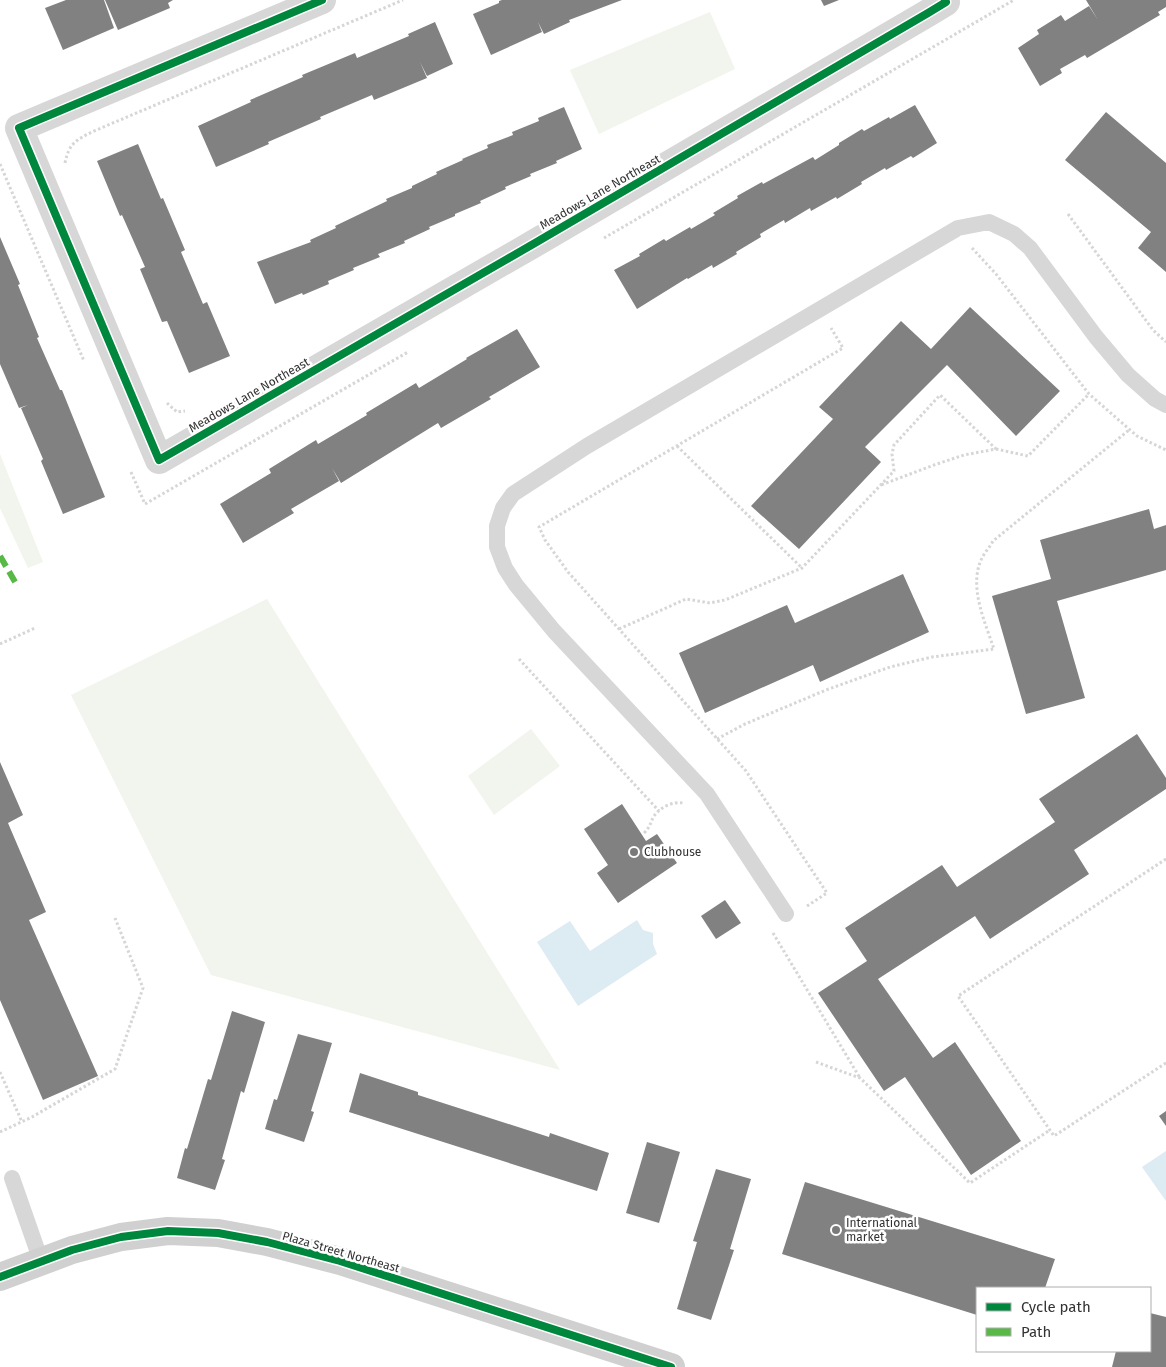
<svg xmlns="http://www.w3.org/2000/svg" width="1166" height="1367" viewBox="0 0 1166 1367" font-family="'Fira Sans',sans-serif">
<style>
.green{fill:#f1f5ed}
.water{fill:#ddebf3}
.building{fill:#818181}
.lines{fill:none;stroke-linecap:round;stroke-linejoin:round}
.path{stroke:#d6d6d6;stroke-width:3;stroke-dasharray:2.5 2.5;stroke-linecap:butt}
.service{stroke:#d7d7d7;stroke-width:16}
.minor{stroke:#d7d7d7;stroke-width:28}
.secondary{stroke:#d0d0d0;stroke-width:28}
.quiet{stroke:#58b947;stroke-width:6;stroke-dasharray:12 6;stroke-linecap:butt}
.cycleway-casing{stroke:#fff;stroke-width:11}
.cycleway{stroke:#00873e;stroke-width:8}
.poi-dot{fill:#7a7a7a;stroke:#fff;stroke-width:2}
.labels{text-anchor:middle;dominant-baseline:central;stroke-width:5;stroke-linejoin:round;paint-order:stroke}
.street-label{font-size:12px;fill:#333;stroke:#fff}
.poi-label{font-size:12px;fill:#333;stroke:#fff;text-anchor:start}
</style>
<rect width="100%" height="100%" fill="#fff"/>
<!-- green -->
<g class="green">
<path d="M710,12l25,57 -136,65 -29,-64z"/>
<path d="M0,454l43,108 -15,6 -28,-60z"/>
<path d="M267,599l293,471 -349,-95 -140,-280z"/>
<path d="M531,729l29,37 -66,49 -26,-39z"/>
</g>
<!-- water -->
<g class="water">
<path d="M637,920l6,10 10,3v11l4,10 -79,52 -41,-64 33,-21 20,30z"/>
<path d="M1166,1151v50l-24,-34z"/>
</g>
<!-- building -->
<g class="building">
<path d="M66,0h38l10,28 -51,22 -18,-42z"/>
<path d="M105,0h68l-5,3 2,5 -52,22z"/>
<path d="M502,0h120l-53,20 1,2 -26,12 -6,-12 4,10 -51,23 -18,-41 26,-11v-2z"/>
<path d="M821,0h18l-15,6z"/>
<path d="M1086,0h80v7l-8,5 2,3 -73,43 -2,-3 -25,14 2,4 -22,13 -22,-38 21,-14 -2,-4 24,-15 4,6 24,-15 9,14z"/>
<path d="M435,22l18,42 -26,12 -7,-14 7,16 -53,22 -2,-5 -52,22 1,2 -53,23 1,2 -53,23 -18,-41 53,-24 -1,-2 53,-23 -1,-2 53,-22 2,5 52,-22 -1,-2z"/>
<path d="M915,105l22,38 -24,15 -2,-2 -25,14 -1,-2 -24,14 1,2 -25,15 -1,-2 -25,14 -1,-3 -25,15 -1,-3 -24,14 1,3 -25,15 1,2 -24,14 -1,-3 -24,14 -1,-1 -50,31 -23,-39 26,-14 -1,-2 25,-15 2,2 24,-14 1,2 24,-14 -2,-2 25,-15 -1,-2 25,-14 1,2 50,-27 2,3 24,-15v-2l23,-14 2,2 25,-14 1,2z"/>
<path d="M564,107l18,42 -26,12 1,2 -27,11 1,2 -26,11 1,2 -26,12 1,2 -26,11v2l-26,11 1,2 -26,12 1,2 -27,11 2,3 -27,11 1,2 -26,11 1,3 -26,11 -1,-2 -27,11 -18,-42 54,-20 -1,-2 26,-12 -1,-2 52,-25 -1,-2 26,-11v-2l25,-12 -1,-2 27,-12 -1,-1 26,-11 -1,-3 26,-10 -1,-3 27,-11 -1,-3z"/>
<path d="M1106,112l60,51v109l-28,-24 13,-16 -86,-72z"/>
<path d="M138,144l23,55 2,-1 22,52 -4,2 22,52 4,-2 23,54 -41,17 -22,-52 -5,1 -22,-53 5,-2 -23,-52 -2,1 -23,-55z"/>
<path d="M0,237l20,47 -2,1 21,52 -2,1 23,52h2l43,107 -42,17 -22,-53 2,-2 -22,-51 7,-3 -9,3 -19,-44z"/>
<path d="M970,307l90,84 -44,45 -69,-71 -82,82 16,15 -82,87 -48,-43 82,-87 -14,-12 82,-86 30,28z"/>
<path d="M517,329l23,38 -51,30 2,2 -50,29 -3,-5 -97,60 -9,-15 7,13 -48,28 3,4 -51,30 -23,-39 51,-31 -2,-4 47,-29 2,4 49,-29 -1,-2 50,-30 3,5 48,-29 -1,-1z"/>
<path d="M1149,509l5,20 12,-4v45l-109,31 28,97 -59,16 -34,-118 59,-17 -11,-39z"/>
<path d="M903,574l26,58 -109,50 -7,-17 -108,48 -26,-60 108,-48 8,18z"/>
<path d="M1137,734l29,44v11l-92,61 15,24 -99,65 -15,-23 -97,63 55,79 22,-16 66,99 -50,34 -66,-98 -21,14 -66,-98 49,-32 -22,-33 97,-63 15,22 98,-65 -16,-23z"/>
<path d="M0,762l23,53 -15,8 38,89 -17,8 69,156 -55,24 -43,-100z"/>
<path d="M622,804l24,37 11,-7 20,29 -59,40 -21,-30 11,-8 -24,-36z"/>
<path d="M725,900l16,23 -25,16 -15,-23z"/>
<path d="M232,1011l33,11 -21,71 -3,-2 -19,68 3,1 -10,30 -38,-12 8,-30 2,1 21,-70 3,1z"/>
<path d="M298,1034l34,9 -21,68 3,1 -10,30 -39,-13 9,-30 3,1z"/>
<path d="M360,1073l58,19v3l131,42 1,-4 59,20 -12,38 -248,-79z"/>
<path d="M1166,1111v15l-7,-10z"/>
<path d="M647,1142l33,10 -21,71 -33,-10z"/>
<path d="M716,1169l35,10 -21,70 4,1 -23,70 -34,-11 20,-67 -4,-1z"/>
<path d="M805,1182l250,77 -10,29h-68v27l-195,-61z"/>
<path d="M1150,1313l16,4v50h-54l4,-16h34z"/>
</g>
<g class="lines">
<!-- path -->
<g class="path">
<path d="M65,163c4,-20 11,-23 29,-32l309,-131"/>
<path d="M0,164l84,197"/>
<path d="M1068,214l85,116 13,12"/>
<path d="M604,238l410,-238"/>
<path d="M972,248l24,26 93,120 48,42 29,14"/>
<path d="M167,403l10,9 8,-1"/>
<path d="M677,446l125,122"/>
<path d="M996,449l32,7 61,-62"/>
<path d="M131,472l14,32 263,-152"/>
<path d="M619,629l67,-30 24,4 15,-3 77,-32 92,-97 -2,-17 2,-9 46,-50 56,54 -32,6 -30,10 -53,20"/>
<path d="M0,644l35,-16"/>
<path d="M519,659l140,152"/>
<path d="M717,739l28,-15 81,-34 64,-23 42,-10 62,-8c-9,-27 -26,-63 -12,-91 3,-6 8,-11 11,-17l136,-111"/>
<path d="M644,833c7,-7 6,-10 10,-17 6,-9 20,-15 29,-13"/>
<path d="M1166,859l-208,137 96,140 112,-73"/>
<path d="M807,906l20,-13 -81,-122 -178,-199 -23,-32 -6,-13 304,-179 -12,-20"/>
<path d="M773,933l87,145"/>
<path d="M816,1062l44,16 110,105 80,-53"/>
<path d="M0,1072l22,50"/>
<path d="M0,1132l32,-15 83,-48 28,-81 -28,-70"/>
</g>
<!-- service -->
<g class="service">
<path d="M786,914l-79,-120 -153,-163 -38,-46 -11,-17 -8,-21v-21l6,-18 10,-14 74,-48 371,-218 31,-6 25,12 16,14 66,89 32,38 27,24 11,6"/>
<path d="M12,1178l29,83"/>
</g>
<!-- minor -->
<path class="minor" d="M322,0l-303,128 140,332 376,-217 393,-230 18,-11 -1,-2"/>
<!-- secondary -->
<path class="secondary" d="M0,1277l72,-27 49,-13 47,-6 50,2 49,9 73,19 331,106"/>
<!-- quiet -->
<path class="quiet" d="M0,556l18,31"/>
<!-- cycleway casing -->
<g class="cycleway-casing">
<g id="cycleway">
<path d="M322,0l-303,128 140,332 376,-217 393,-230 18,-11 -1,-2"/>
<path d="M0,1277l72,-27 49,-13 47,-6 50,2 49,9 73,19 331,106"/>
</g>
</g>
<!-- cycleway -->
<use href="#cycleway" class="cycleway"/>
</g>
<!-- markers -->
<g class="poi-dot">
<circle cx="634" cy="852" r="5"/>
<circle cx="836" cy="1230" r="5"/>
</g>
<g class="labels">
<!-- street labels -->
<g class="street-label">
<text transform="translate(600 192) rotate(-30)">Meadows Lane Northeast</text>
<text transform="translate(249 395) rotate(-30)">Meadows Lane Northeast</text>
<text transform="translate(341 1252) rotate(16)">Plaza Street Northeast</text>
</g>
<!-- poi labels -->
<g class="poi-label">
<text x="644" y="852">Clubhouse</text>
<text x="846" y="1223">International<tspan x="846" dy="14">market</tspan></text>
</g>
</g>
<!-- legend -->
<rect x="976" y="1287" width="175" height="65" fill="#ffffff" stroke="#adadad"/>
<rect x="986" y="1303" width="25" height="8" fill="#00873e" stroke="#adadad"/>
<text x="1021" y="1312" font-size="15" fill="#333333">Cycle path</text>
<rect x="986" y="1328" width="25" height="8" fill="#58b947" stroke="#adadad"/>
<text x="1021" y="1337" font-size="15" fill="#333333">Path</text>
</svg>
